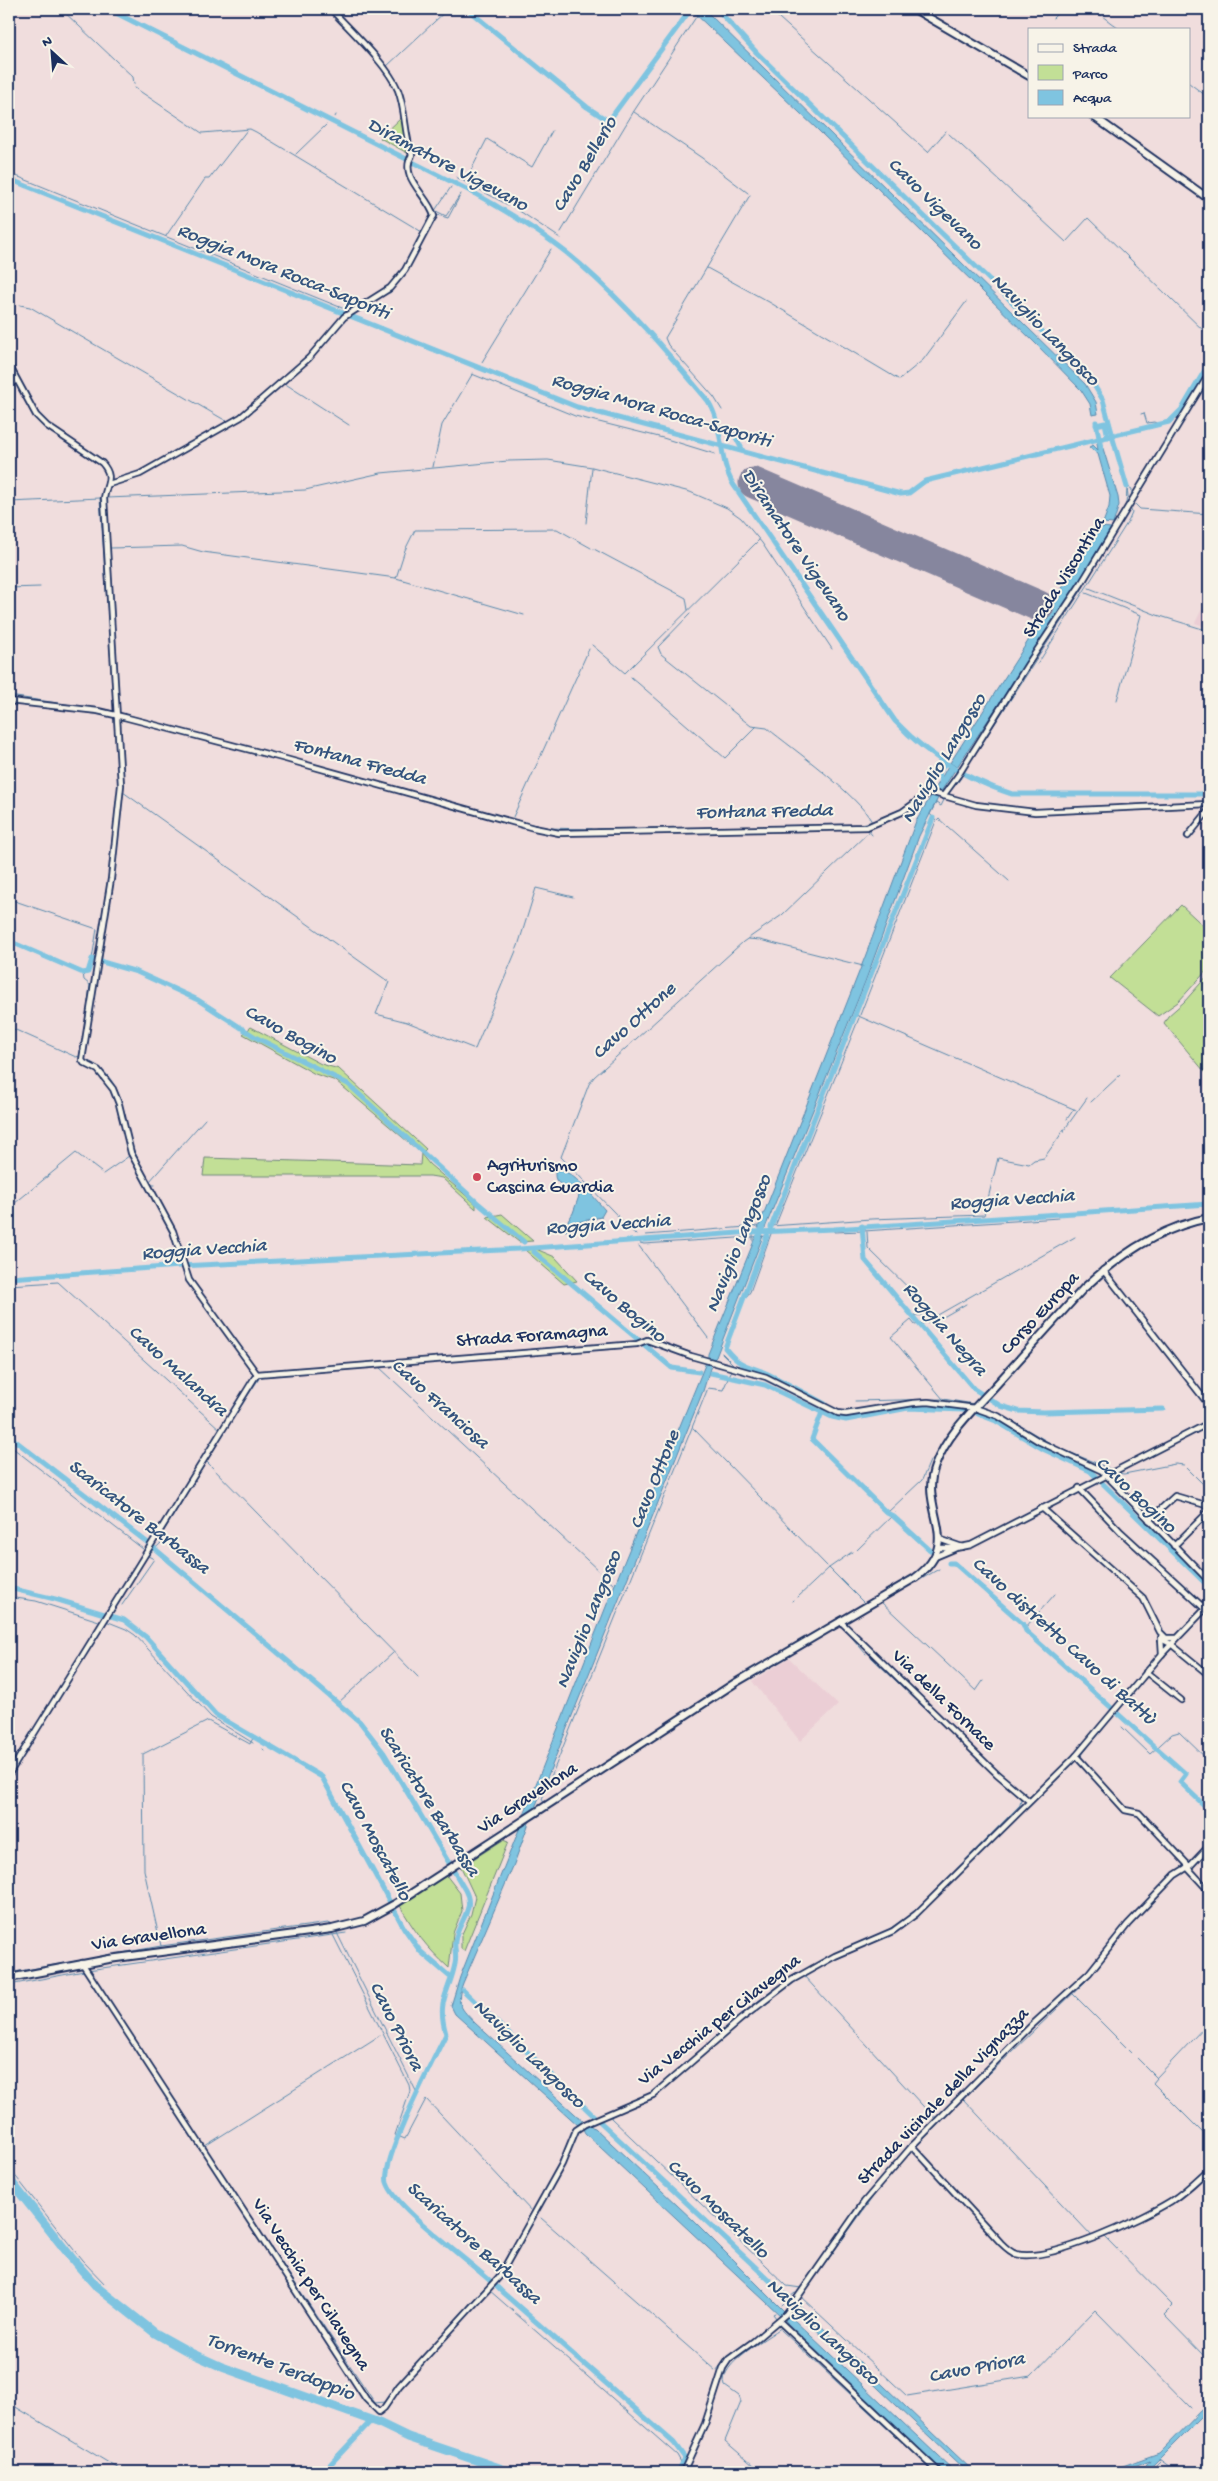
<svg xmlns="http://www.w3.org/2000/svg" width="1218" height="2481" viewBox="0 0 1218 2481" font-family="'Gochi Hand',sans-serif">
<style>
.built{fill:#ebced5}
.green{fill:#c2df96;stroke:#6e877a}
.water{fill:#7fc4e0;stroke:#5788ac}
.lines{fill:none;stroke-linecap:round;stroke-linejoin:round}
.stream{stroke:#5788ac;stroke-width:1}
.canal{stroke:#7fc4e0;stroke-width:5}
.river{stroke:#7fc4e0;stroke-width:9}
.runway{stroke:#86869e;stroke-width:31}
.street-casing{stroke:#1b2f5e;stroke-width:8}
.secondary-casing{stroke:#1b2f5e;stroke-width:10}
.street{stroke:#f7f3e8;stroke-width:4.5}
.secondary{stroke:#f7f3e8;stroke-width:6}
.poi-dot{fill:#d1495b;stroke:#f7f3e8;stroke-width:2}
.labels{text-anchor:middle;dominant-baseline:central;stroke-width:4;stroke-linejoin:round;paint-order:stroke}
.street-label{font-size:19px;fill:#1b2f5e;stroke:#f7f3e8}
.poi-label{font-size:19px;fill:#1b2f5e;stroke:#f7f3e8;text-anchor:start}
.water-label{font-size:20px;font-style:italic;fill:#34547e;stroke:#f7f3e8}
</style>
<rect width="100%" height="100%" fill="#f0dddd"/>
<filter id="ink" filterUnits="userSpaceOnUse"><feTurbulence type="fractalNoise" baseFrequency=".02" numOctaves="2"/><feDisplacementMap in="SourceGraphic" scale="10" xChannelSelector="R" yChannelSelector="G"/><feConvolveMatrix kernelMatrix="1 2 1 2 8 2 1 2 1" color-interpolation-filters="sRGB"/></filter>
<g filter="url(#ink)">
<!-- built -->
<g class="built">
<path d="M1209,595v33l-14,-5z"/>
<path d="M789,1658l49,47 -38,36 -48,-60z"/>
</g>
<!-- green -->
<g class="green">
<path d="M401,118l8,36 -29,-16z"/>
<path d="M1181,905l28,26v37l-31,34 -20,14 -48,-38z"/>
<path d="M1208,975l1,2v100l-45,-54 4,-7 16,-14z"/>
<path d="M251,1027l70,37 18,5 87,80 -5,5 8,10 47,40v5l-34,-31 -12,-2h-227l2,-18 215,7 1,-12 -85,-72 -21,-7 -72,-40z"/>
<path d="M502,1214l31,27 -14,1 -32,-25z"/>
<path d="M536,1249l19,8 22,24 -13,3 -39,-34z"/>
<path d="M503,1840l5,2 -44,109 -3,-2v-13l10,-22 4,-17 -14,-30z"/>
<path d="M446,1875l14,18 2,18 -9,22 -4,35c-23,-21 -35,-37 -50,-64z"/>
</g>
<!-- water -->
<g class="water">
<path d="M690,9h14l381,375 11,18 2,12 -6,1 -2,-11 -9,-14 -45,-46 -218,-214z"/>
<path d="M1101,442l17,55 1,8 -6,19 -10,-1 6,-16 1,-11 -12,-42 -9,-7 4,-2 5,5 -1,-7z"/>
<path d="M1101,527l10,1 -35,59 -119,180 -7,-4z"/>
<path d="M948,766l7,4 -15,23 -6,-2z"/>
<path d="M933,793l6,3 -20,40 -54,146 -100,246h-7l107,-271 51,-136z"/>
<path d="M558,1170c14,-1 38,30 47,40l-4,7 -23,5 -12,9 -3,-2 10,-16 6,-17 -6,-9c-9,-2 -19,-2 -18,-14z"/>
<path d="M756,1236h7l-47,121 -3,3 -5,-1v-5z"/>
<path d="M707,1360l5,2 -9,29 -169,419 -11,7 90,-228z"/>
<path d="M530,1820l-16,44 -51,119c-8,21 -2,25 12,40l110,100 -6,3 -124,-112 -4,-8 9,-29 60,-150z"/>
<path d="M586,2125l9,3 99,93 91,91 -4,4 -196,-183 -3,-6z"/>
<path d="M796,2302l178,170h-7l-159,-150 -15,-15z"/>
<path d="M787,2315l5,3 163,154h-11l-157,-149 -3,-5z"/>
<path d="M1209,2402v7l-63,63h-5l9,-12 -31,12h-13l53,-19z"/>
</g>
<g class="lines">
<!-- stream -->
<g class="stream">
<path d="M61,9l72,68 1,7"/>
<path d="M335,9l14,16"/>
<path d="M769,9l159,143 18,-21"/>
<path d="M1046,9l3,2"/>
<path d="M1093,9l26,20"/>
<path d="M1053,18l9,-9"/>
<path d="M386,67l62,-58"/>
<path d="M1189,83l20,15"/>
<path d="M398,84l6,15"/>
<path d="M135,88l67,45 48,-4 6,3 166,100 5,-8"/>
<path d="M634,112l68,46 46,35"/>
<path d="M335,117l1,-2"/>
<path d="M949,134l117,108 22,-24 121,118"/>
<path d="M296,154l30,-29"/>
<path d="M9,173l338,137 30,-16"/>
<path d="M456,177l52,28"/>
<path d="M467,178l20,-39 45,28 20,-36"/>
<path d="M512,206l48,32"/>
<path d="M436,211l10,5 14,-21"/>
<path d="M434,212l17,-25"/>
<path d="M561,232l73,-121 64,-97"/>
<path d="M166,236l39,-57h4l38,-49"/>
<path d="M408,268l30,-53 10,3 13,-24"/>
<path d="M707,268l62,34 129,77"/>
<path d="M386,292l4,1 10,-14"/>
<path d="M20,305l10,2 198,115"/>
<path d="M482,362l69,-113"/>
<path d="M472,374l103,42 88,22 52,16"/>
<path d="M900,379l23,-19 43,-58"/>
<path d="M722,410l-8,-13 -46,-52 -3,-7 85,-143"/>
<path d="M1141,414l3,-1 3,10 7,-1 6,3"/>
<path d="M1105,423h2"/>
<path d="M231,425l21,-13 32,-29 65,42"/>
<path d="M433,467l9,-42 31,-52"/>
<path d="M1127,487l2,17"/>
<path d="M1128,487l4,2 -1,9"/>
<path d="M107,498l198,-8 76,-17 127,-12 40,-1 44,7 98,25 37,16 14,10 21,25 70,106"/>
<path d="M1132,501l8,8 69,5"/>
<path d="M9,502l91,-4 14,212"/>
<path d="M1126,506l1,-18"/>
<path d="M586,523l6,-55"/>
<path d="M111,548l71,-2 21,6 193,26 9,-28 10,-20 142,-1 34,19"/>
<path d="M594,549l92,49 2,12"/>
<path d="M396,578l128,37"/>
<path d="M9,588l31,-1"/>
<path d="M1089,588l68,27 52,16"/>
<path d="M1083,592l-2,-1 46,-79"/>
<path d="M1086,593l55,22 -24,85"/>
<path d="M690,614l-32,33 3,7 90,72 16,2c26,21 91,67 105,94"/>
<path d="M592,645l33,28 134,-133"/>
<path d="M1037,665l92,-145 3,-7 -2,-6"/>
<path d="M631,677l94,81 32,-32"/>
<path d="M9,696l105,15"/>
<path d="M121,713l425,115 46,1"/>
<path d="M272,757l60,17"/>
<path d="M966,768l115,-177"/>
<path d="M377,787l93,25"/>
<path d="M947,795l14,-17"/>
<path d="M936,803l5,3 4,-8"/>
<path d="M936,803l-6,11 6,7"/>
<path d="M120,813l3,-21 266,190 -13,32 31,8 68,27 43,-103 18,-58 37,9"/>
<path d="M513,817l76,-168"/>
<path d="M937,821l2,-2 70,62"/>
<path d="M857,825l14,-3"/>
<path d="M798,826h26"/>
<path d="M597,829l152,-2"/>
<path d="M868,830l4,5"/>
<path d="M769,831l93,-2"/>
<path d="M559,835l136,-3"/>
<path d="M9,899l88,30 -5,30"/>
<path d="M748,939l12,1 103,26"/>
<path d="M83,973l1,7 6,5 -5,42"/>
<path d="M856,1015l220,95"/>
<path d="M860,1015l76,-194"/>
<path d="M9,1027l67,30 4,-1"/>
<path d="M87,1042l-2,18c29,10 38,40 42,68"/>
<path d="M1091,1102l29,-27"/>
<path d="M1067,1119l7,-10"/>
<path d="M132,1146l15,33"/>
<path d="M103,1174l26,-18 17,29"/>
<path d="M149,1182l56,-63"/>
<path d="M151,1185h4"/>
<path d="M9,1208l67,-55 25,19"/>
<path d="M776,1224l83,-206"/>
<path d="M771,1226l100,-7 113,-4 14,-57 31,6 5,-4 10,-2 43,-60"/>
<path d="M834,1229v3l30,-1 195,-13"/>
<path d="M867,1232l1,16 72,71"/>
<path d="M636,1235l-75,-78 28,-73 5,-7 149,-135 39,-27 91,-87"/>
<path d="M646,1235l113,-9"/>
<path d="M639,1240l1,3 4,1 123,-8"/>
<path d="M753,1241v-9"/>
<path d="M639,1246l69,92"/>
<path d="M9,1285l49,-3 163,148"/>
<path d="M742,1302l8,-10 22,-61"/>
<path d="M910,1315l26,1 139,-79"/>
<path d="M379,1367l235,218"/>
<path d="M943,1399l-52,-62 20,-17 4,5 23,-5 28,-16"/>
<path d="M855,1401l88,-2 31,5"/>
<path d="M988,1410l19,8 50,29 56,23"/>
<path d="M693,1428l134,138"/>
<path d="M224,1432l36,-55 82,-8"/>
<path d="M9,1445l134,104"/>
<path d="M207,1462l211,215"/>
<path d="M1116,1473l8,1 51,-10 9,1 25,25"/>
<path d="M887,1513l35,-33 8,-19"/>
<path d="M857,1550l38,-37"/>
<path d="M829,1568l35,35"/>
<path d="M9,1597l27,4 66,21"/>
<path d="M798,1597l31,-29 23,-16"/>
<path d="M793,1601l1,-1"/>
<path d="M881,1602l95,89 7,-10"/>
<path d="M122,1605l32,-46 -6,-3"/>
<path d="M856,1616l83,-47"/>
<path d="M106,1621l20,8 9,6 76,82 42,26"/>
<path d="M841,1625l25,29"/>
<path d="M1025,1628l30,-34"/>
<path d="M871,1657l74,71"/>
<path d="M338,1703l55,-50"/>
<path d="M1122,1727l28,27 22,-20 7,-2 30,29"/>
<path d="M949,1731l35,34"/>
<path d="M254,1736l-4,8 -42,-23 -65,33 1,116 17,76 167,-23 5,2"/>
<path d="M1093,1741l11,-13"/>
<path d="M263,1749l1,1"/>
<path d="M1081,1756l8,-10"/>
<path d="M18,1765l131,-211 12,-11 1,-9 62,-101"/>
<path d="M9,1780l4,-7"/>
<path d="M1043,1792l5,-4"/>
<path d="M544,1803l-2,-4 23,-57 143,-354 15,2 11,-25 -12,-12"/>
<path d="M336,1931l81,162"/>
<path d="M885,1932l29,-20 106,-107 1,-6 -23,-21"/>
<path d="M333,1935l76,150 1,6 -15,44 10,4 21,-40 106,113"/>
<path d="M88,1970l258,-37"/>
<path d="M9,1973l152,-27"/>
<path d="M804,1976l129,141h4"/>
<path d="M9,1985l75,-14"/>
<path d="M1073,1994l84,84 -4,5 56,56"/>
<path d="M695,2055c41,-38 87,-77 138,-100"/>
<path d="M1157,2077l52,-55"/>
<path d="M660,2092l15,-13"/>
<path d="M647,2095l10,-6"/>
<path d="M648,2099l-36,16 -1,3 176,168 14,2"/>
<path d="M947,2108l15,-16"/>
<path d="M205,2146l174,-110"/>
<path d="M917,2146l45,-46"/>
<path d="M215,2163l160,240 10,-1 9,-14 91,-101"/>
<path d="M9,2168l73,92 24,25"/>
<path d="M892,2173l20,-22"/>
<path d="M9,2193h11"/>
<path d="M541,2218l175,153 14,-17 22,-14"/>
<path d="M1092,2236l-129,-137 122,-117 22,-26"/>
<path d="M1104,2236l69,70 -9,9 45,46"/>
<path d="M489,2290l188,165 5,9"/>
<path d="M802,2296l78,-109"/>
<path d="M790,2297l5,-4 3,1"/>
<path d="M801,2297l106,99 124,-20 64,-66 96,98"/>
<path d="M782,2305l4,-4"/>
<path d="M766,2328l10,-10 -3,-4 2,-1"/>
<path d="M781,2330l153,142"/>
<path d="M9,2403l115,69"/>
<path d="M1159,2459l18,13"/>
<path d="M761,2472l-36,-31 16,-39 -2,-6 -14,-10c-9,-23 48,-50 62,-63"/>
<path d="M1149,2472l11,-11"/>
</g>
<!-- canal -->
<g class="canal">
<path d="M108,9l364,183c38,21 76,44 108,72 47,41 88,89 128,137 16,26 10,57 25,83l162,237c32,34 73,59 117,73h197"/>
<path d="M467,9l120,98 20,13 3,-1 81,-110"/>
<path d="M717,9l40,44 332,324 14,23 9,33"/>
<path d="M9,179l568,228 324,87 8,-1 16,-12 244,-59 13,-13 27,-46"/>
<path d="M1096,422l5,26"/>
<path d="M1096,425l9,-2 3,14"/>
<path d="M720,429l12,1 11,21"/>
<path d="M1113,439l14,48"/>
<path d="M942,784l-3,-11 6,-10"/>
<path d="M9,941l74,32 5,-1 4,-13 45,13 61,28 59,38 91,46 131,120 45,38"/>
<path d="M862,1226l3,34 109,129 27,17 17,5 26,1 119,-3"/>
<path d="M771,1227l162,-409"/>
<path d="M767,1236l-42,112c17,21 22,16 43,26 19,9 38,20 57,30l-13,35 75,74 6,3 37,34"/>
<path d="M756,1243l8,-20"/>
<path d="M534,1252l138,116 27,4"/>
<path d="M9,1278l171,-12 339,-17 234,-17 81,-3 375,-25"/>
<path d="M711,1373l54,12 67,32 14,3 62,-12 56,2"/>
<path d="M978,1414l18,7 49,29 45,21 119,116"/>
<path d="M9,1436l139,107 212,179 24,31 81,137c11,19 -7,32 -10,51 -1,7 2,15 0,23 -6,30 -19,36 -9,70 -12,25 -65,126 -59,148 9,29 90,83 115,110l172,151 11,15 -7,14"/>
<path d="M949,1563h5l69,61 3,7 130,117"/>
<path d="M9,1588l46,11 69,21 22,17 70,78 106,62 82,151 16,23 29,25"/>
<path d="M1158,1749l28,25 -6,8 29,28"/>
<path d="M463,1990l134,129 200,187"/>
<path d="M323,2472l48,-51"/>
</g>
<!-- river -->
<path class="river" d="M9,2179l66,83 23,26 57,45 36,20 31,14 157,56 29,14 103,35"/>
<!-- runway -->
<path class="runway" d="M754,483l285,123"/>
<!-- street casing -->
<g class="street-casing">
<g id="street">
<path d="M9,365l27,50 11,11 55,37c12,14 5,19 2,35l17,287 -10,94 -29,181 2,3 14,7 15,19 6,15 12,49 42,78 16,49 68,94 -248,400"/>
<path d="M109,484l31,-10 101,-57 68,-59 35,-41 46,-29 15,-18 27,-51 2,-3c-6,-21 -36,-39 -22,-61 -8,-21 -6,-45 -14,-65 -11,-26 -47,-59 -67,-81"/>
<path d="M9,701l89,10 26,6 158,41 252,70 25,5 308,-6 35,-15 28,-20 46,13 59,7 174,-8"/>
<path d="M943,796l16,-22 69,-110 53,-80 128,-210"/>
<path d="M1188,836l21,-26"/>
<path d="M1103,1270l106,135"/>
<path d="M257,1374l380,-30 10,-4 44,16 75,21 72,36 8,1 67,-11 15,-1 47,6 23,8 42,26 62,29 107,110"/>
<path d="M1079,1488l42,44 84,77"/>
<path d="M1042,1508l101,90 17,34 6,6h10"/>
<path d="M1149,1520l26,-24 34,10"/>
<path d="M939,1539l23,8"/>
<path d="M1174,1546l35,-35"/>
<path d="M939,1548h17l15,-3 238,-122"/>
<path d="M935,1557l19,-8"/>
<path d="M840,1621l157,153 32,27"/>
<path d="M1161,1638l1,16"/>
<path d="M1161,1639l10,5 38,31"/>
<path d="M1146,1672l35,28"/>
<path d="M1076,1756l49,54 14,3 49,52"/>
<path d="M1187,1867l22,24"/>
<path d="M82,1963l284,436 13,13 5,-4 15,-22 100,-109 63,-113 14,-34 9,-6 68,-29 88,-76 51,-39 43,-24 58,-25 23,-17 160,-158 86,-102 47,-49"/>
<path d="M912,2146l89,97c4,4 9,9 15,11 33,9 126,-35 155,-53 14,-9 26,-21 38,-32"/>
<path d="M779,2321l160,151"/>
<path d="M683,2472l22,-48 18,-56 6,-9 25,-18 32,-27 78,-112 48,-56 119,-120 58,-53 39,-49 47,-49 16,-10 18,-19"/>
</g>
</g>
<!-- secondary casing -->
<g class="secondary-casing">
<g id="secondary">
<path d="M914,9l115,67"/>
<path d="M1093,116l116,83"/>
<path d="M9,1978l100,-19 223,-30 32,-8 31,-17 340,-221 180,-105c50,-37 3,-68 20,-112 12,-32 38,-56 61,-81 29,-32 58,-64 87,-96 36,-34 77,-62 126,-71"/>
</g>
</g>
<!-- street -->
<use href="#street" class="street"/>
<!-- secondary -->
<use href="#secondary" class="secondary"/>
</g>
</g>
<!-- markers -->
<circle class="poi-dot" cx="477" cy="1177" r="5"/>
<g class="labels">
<!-- street labels -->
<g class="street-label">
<text transform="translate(1065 578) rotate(-58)">Strada Viscontina</text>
<text transform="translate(1041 1314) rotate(-47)">Corso Europa</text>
<text transform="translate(532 1337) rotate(-4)">Strada Foramagna</text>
<text transform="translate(943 1701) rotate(44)">Via della Fornace</text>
<text transform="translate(528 1799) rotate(-33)">Via Gravellona</text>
<text transform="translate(149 1938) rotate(-8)">Via Gravellona</text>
<text transform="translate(720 2021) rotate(-38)">Via Vecchia per Cilavegna</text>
<text transform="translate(944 2097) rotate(-46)">Strada vicinale della Vignazza</text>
<text transform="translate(310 2285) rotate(57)">Via Vecchia per Cilavegna</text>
</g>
<!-- poi labels -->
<g class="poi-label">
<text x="487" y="1166">Agriturismo<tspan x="487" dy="22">Cascina Guardia</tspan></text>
</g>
<!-- water labels -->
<g class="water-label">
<text transform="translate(586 165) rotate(-59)">Cavo Bellerio</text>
<text transform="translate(447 166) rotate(28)">Diramatore Vigevano</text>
<text transform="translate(934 205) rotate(44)">Cavo Vigevano</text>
<text transform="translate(283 273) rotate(22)">Roggia Mora Rocca-Saporiti</text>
<text transform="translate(1044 331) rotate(46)">Naviglio Langosco</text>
<text transform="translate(661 412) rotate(16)">Roggia Mora Rocca-Saporiti</text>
<text transform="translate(795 546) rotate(56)">Diramatore Vigevano</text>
<text transform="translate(945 759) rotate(-59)">Naviglio Langosco</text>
<text transform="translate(359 763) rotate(15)">Fontana Fredda</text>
<text transform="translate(764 813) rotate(-1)">Fontana Fredda</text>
<text transform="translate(635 1022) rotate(-42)">Cavo Ottone</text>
<text transform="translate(290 1036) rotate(29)">Cavo Bogino</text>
<text transform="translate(1012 1201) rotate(-4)">Roggia Vecchia</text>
<text transform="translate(608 1226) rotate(-4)">Roggia Vecchia</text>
<text transform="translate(740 1244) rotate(-68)">Naviglio Langosco</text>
<text transform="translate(204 1251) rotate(-4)">Roggia Vecchia</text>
<text transform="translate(623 1307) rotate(40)">Cavo Bogino</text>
<text transform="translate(944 1330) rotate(49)">Roggia Negra</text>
<text transform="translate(177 1372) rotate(42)">Cavo Malandra</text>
<text transform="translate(439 1405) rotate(42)">Cavo Franciosa</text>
<text transform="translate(656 1480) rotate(-68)">Cavo Ottone</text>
<text transform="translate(1135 1496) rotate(43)">Cavo Bogino</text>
<text transform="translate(138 1518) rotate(38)">Scaricatore Barbassa</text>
<text transform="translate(590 1620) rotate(-68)">Naviglio Langosco</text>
<text transform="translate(1063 1642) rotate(42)">Cavo distretto Cavo di Battù</text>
<text transform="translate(428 1802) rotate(58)">Scaricatore Barbassa</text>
<text transform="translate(374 1841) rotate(62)">Cavo Moscatello</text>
<text transform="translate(395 2027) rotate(63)">Cavo Priora</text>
<text transform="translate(528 2055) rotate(44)">Naviglio Langosco</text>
<text transform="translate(717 2210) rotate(44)">Cavo Moscatello</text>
<text transform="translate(473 2244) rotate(42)">Scaricatore Barbassa</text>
<text transform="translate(822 2333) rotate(43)">Naviglio Langosco</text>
<text transform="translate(280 2368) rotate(21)">Torrente Terdoppio</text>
<text transform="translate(977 2369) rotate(-11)">Cavo Priora</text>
</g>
</g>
<!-- margin -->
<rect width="1218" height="2481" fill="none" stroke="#f7f3e8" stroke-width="30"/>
<rect x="15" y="15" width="1188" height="2451" fill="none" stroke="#1b2f5e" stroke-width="2" filter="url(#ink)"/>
<!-- legend -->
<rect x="1028" y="28" width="162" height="90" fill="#f7f3e8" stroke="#9fa5b1"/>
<rect x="1038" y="44" width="25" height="8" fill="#f7f3e8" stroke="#9fa5b1"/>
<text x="1073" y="52" font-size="15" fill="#1b2f5e">Strada</text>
<rect x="1038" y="65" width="25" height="15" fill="#c2df96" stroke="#9fa5b1"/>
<text x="1073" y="78" font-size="15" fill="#1b2f5e">Parco</text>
<rect x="1038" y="90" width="25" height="15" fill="#7fc4e0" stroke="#9fa5b1"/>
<text x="1073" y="102" font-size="15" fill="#1b2f5e">Acqua</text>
<!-- north arrow -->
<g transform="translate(52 52) rotate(334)" stroke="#f7f3e8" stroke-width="4" paint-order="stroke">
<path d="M0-4L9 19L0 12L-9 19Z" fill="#1b2f5e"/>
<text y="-8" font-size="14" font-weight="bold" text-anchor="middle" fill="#1b2f5e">N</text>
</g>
</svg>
